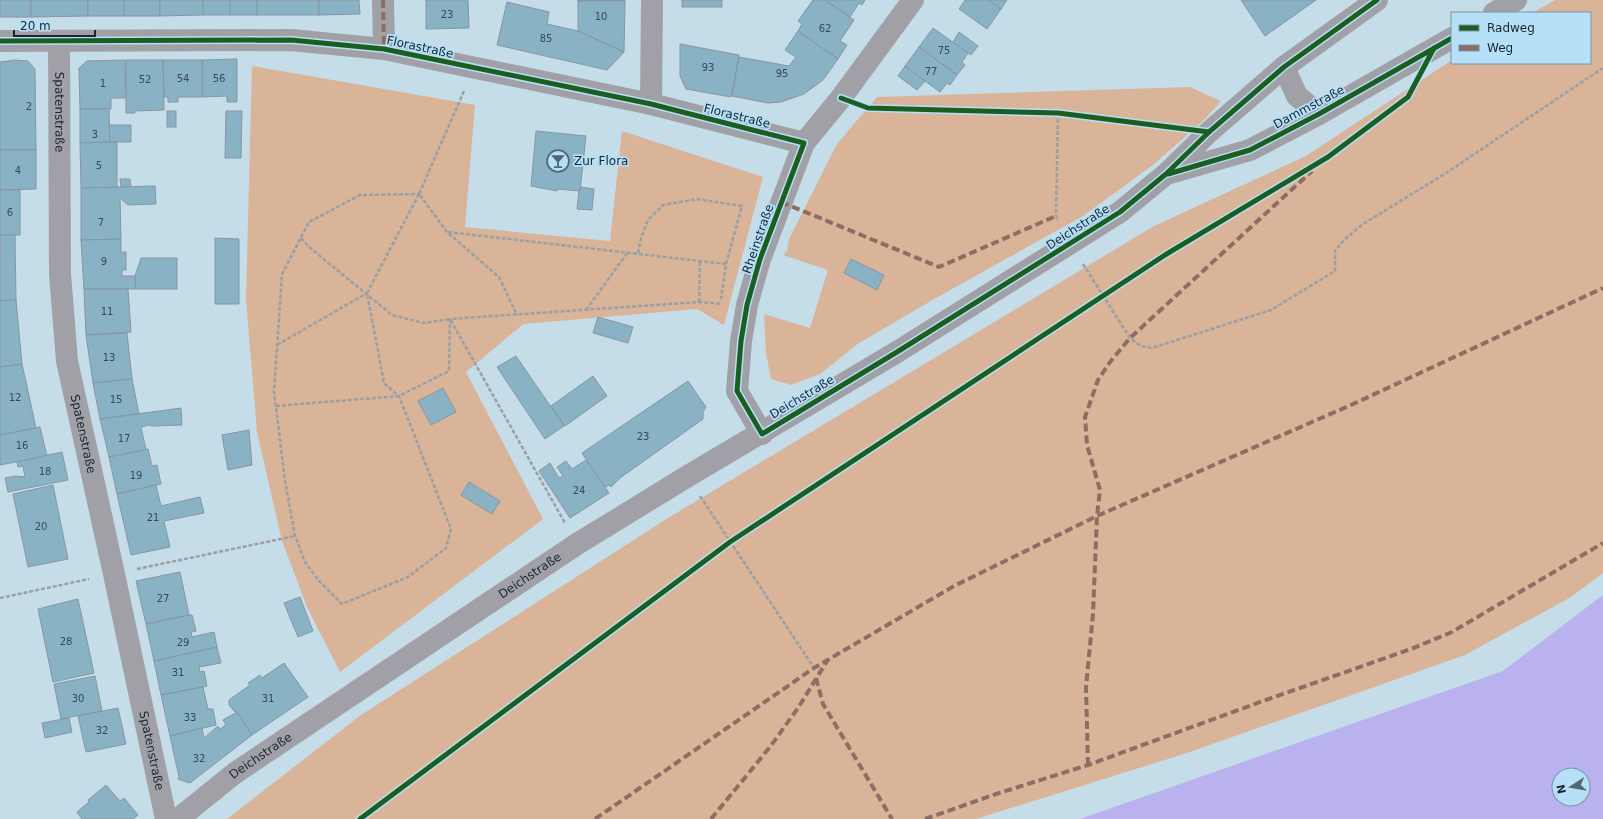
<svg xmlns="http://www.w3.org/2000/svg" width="1603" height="819" viewBox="0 0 1603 819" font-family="'DejaVu Sans',sans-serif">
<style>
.green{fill:#d9b498}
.water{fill:#bab1ef;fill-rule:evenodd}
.building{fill:#89b2c5;stroke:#8597a1}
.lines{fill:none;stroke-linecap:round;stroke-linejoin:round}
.path{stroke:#9a9fa4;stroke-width:2.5;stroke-dasharray:4 2;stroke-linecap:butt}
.minor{stroke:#a0a0a6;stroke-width:22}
.quiet{stroke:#8d6e63;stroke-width:4;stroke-dasharray:8 4;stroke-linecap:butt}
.cycleway-casing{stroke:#b6dff8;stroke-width:8}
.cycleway{stroke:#1b5e20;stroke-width:5}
.labels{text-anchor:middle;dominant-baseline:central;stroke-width:3.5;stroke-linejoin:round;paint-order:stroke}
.number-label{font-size:10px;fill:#344a55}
.street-label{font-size:12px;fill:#172730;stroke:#b6dff8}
.poi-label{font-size:12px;fill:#172730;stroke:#b6dff8;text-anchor:start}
</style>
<rect width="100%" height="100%" fill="#c5dce9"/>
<!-- green -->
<g class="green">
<path d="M1555,0h48v573l-32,24 -106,58 -278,98 -211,66h-749l134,-104 307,-197 486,-292 152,-70 146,-96v3h138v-50h-58z"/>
<path d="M252,66l223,39 -10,122 145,14 12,-110 141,46 -39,148 -27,-16 -174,15 -57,48 77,147 -203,153 -33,-65 -25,-66 -25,-109 -11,-133z"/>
<path d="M1190,87l31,14 -18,20 -50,44 -70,51 -147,82 -77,45 -39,31 -29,11 -20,-6 -5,-26 -2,-39 46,14 18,-58 -45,-15 4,-4 2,-12 48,-95 40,-47z"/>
</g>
<!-- water -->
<path class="water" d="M1603,595v224h-523l423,-148zM1559,775h24v24h-24z"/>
<!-- building -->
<g class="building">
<rect x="0" y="0" width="31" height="17"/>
<path d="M31,0h57v16l-57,1z"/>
<rect x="88" y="0" width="36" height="16"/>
<rect x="124" y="0" width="36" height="16"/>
<path d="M160,0h43v15l-43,1z"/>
<rect x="203" y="0" width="27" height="15"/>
<rect x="230" y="0" width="27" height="15"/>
<rect x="257" y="0" width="62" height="15"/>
<path d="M319,0h40l1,14 -41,1z"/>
<path d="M426,0h42l1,28 -43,1z"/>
<rect x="578" y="0" width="47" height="1"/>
<rect x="682" y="0" width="40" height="7"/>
<path d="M813,0h12l29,20 -14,21 7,4 -9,14 -40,-28 4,-7 -4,-3z"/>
<path d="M825,0h40l-3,5 -3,-2 -9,14z"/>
<path d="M965,0h23l13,9 -14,20 -28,-20z"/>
<path d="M988,0h19l-6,9z"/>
<path d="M1241,0h75l-51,36z"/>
<path d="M578,1h47l-1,51 -46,-21z"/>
<path d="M507,2l42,10 -2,12 31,7 46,21 -17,18 -110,-25z"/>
<path d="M933,28l35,25 -6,9 3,3 -8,10 -38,-28z"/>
<path d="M798,31l40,28 -15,21 -19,14 -23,8 -13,1 -36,-7 7,-39 50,9 7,-9 -11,-7z"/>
<path d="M959,32l19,14 -7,9 -18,-13z"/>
<path d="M680,44l59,11 -8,42 -45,-8 -6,-13z"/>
<path d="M919,47l38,28 -7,10 -3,-2 -7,9 -35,-26z"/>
<path d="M237,59v43h-10v-6l-25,1v-37z"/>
<path d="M15,60l13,1 7,8 1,81h-36v-88z"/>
<path d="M125,60l1,38h-15v11h-31l-1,-41 8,-7z"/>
<path d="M126,60h37l1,50 -29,1v2h-9z"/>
<path d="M163,60h39v37h-24v5h-10v-5h-4z"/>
<path d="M905,66l20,15 -8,9 -19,-14z"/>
<path d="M80,109h29l1,33 -30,1z"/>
<rect x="167" y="111" width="9" height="16"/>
<path d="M226,111h16l-1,47h-16z"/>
<path d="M109,125h22v17h-21z"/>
<path d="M536,131l50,5 -6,55 -23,-2v2l-26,-5z"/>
<path d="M117,142v46h-36l-1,-45z"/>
<path d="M0,150h36v39l-36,1z"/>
<path d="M120,179h10l1,8h-10z"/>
<path d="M155,186l1,18 -28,1 -8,-7 1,41 -40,1v-52z"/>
<path d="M581,187l13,2 -2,21 -15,-1 2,-18h1z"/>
<rect x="0" y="190" width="20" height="45"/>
<path d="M0,235h15l1,65 -16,1z"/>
<path d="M215,238l24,1v65h-24z"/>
<path d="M121,239v13h5v18h-4v6h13l1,13h-52l-3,-49z"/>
<path d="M141,258h36v31h-41l-1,-13z"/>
<path d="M851,259l33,16 -7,15 -33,-17z"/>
<path d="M84,289h44l3,43 -45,3z"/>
<path d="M16,300l6,64 -22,3v-66z"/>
<path d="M598,317l35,10 -5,16 -35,-10z"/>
<path d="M127,333l5,46 -39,4 -7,-48z"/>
<path d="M516,356l48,70 -19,13 -48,-72z"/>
<path d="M22,364l14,64 -36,7v-68z"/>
<path d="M593,376l14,20 -42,30 -14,-20z"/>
<path d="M132,379l7,35 -39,5 -7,-36z"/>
<path d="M688,381l18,26 -3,5v7l-83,59 -9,9 -2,-2 -4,3 -23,-35z"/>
<path d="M443,388l13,24 -25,13 -13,-24z"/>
<path d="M181,408l1,17 -31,1 -1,-1 -9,2 5,23 -37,7 -9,-38z"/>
<path d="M40,427l7,29 -47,9v-30z"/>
<path d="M249,430l3,35 -24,5 -6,-35z"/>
<path d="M148,449l4,17 5,-1 4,19 -44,10 -8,-37z"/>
<path d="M62,452l6,28 -60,12 -3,-14 10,-2 10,1 -2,-11 -5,1 -1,-5z"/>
<path d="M586,460l23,33 -39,25 -31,-47 11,-8 9,15 4,-2 -6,-9 9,-6 6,8z"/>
<path d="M469,482l31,19 -8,13 -31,-19z"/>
<path d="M53,485l15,74 -40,8 -15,-73z"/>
<path d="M156,485l5,21 39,-9 4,16 -40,8 6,26 -39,8 -14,-61z"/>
<path d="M180,572l9,43 -43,9 -10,-43z"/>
<path d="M300,597l13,34 -15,6 -14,-34z"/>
<path d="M78,599l16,74 -41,9 -15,-73z"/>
<path d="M189,615h3l4,16 -5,1 1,5 22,-5 3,15 -63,14 -8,-37z"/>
<path d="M217,647l4,16 -22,4 1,5 4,-1 3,15 -46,9 -7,-34z"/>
<path d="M284,663l24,34 -56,38 -15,-23h-2l-6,-7v-5l21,-15 -2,-2 12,-8 2,3z"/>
<path d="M95,676l7,35 -41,8 -7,-35z"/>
<path d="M203,687l5,22h5l3,16 -46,11 -9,-41z"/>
<path d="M118,708l8,36 -40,8 -8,-36z"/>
<path d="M237,712l15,23 -62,48 -12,-4 1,-2 -9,-41 32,-8 2,10 14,-12 2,3 6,-4 -3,-5z"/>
<path d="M69,718l3,14 -27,6 -3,-15z"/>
<path d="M106,785l14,16 4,-3 14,17 -5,4h-51l-5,-7 12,-10 -1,-2z"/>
</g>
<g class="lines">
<!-- path -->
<g class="path">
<path d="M464,91l-45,103 28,38 52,45 18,38"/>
<path d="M1058,113l-2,103 2,5"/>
<path d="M419,194l-52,99 17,90 15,13 52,133 -5,19 -38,29 -66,27 -23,-23 -14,-19 -10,-26 -10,-55 -11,-90 8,-117 27,-52 51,-27z"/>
<path d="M448,232l278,32"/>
<path d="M301,238l8,9 83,68 31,8 27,-4 115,204"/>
<path d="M638,253l3,-15 7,-18 15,-15 34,-6 45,7 -16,58 -5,35"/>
<path d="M1083,264l47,74 11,8 11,2 119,-38 64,-39v-20l9,-11 19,-16 80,-49 160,-107"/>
<path d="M699,302l1,-42"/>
<path d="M586,310l42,-58"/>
<path d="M277,345l90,-52"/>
<path d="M276,406l123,-10 50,-25 1,-52 249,-17 23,2"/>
<path d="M700,496l114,172"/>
<path d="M137,569l158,-33"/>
<path d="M0,598l89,-19"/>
</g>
<!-- minor -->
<g class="minor">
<path d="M383,0l1,49"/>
<path d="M1494,13l22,-13"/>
<path d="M0,41l291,-1 93,9 267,55 153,39"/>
<path id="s1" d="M59,42l1,232 7,87 47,213 52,245"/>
<path d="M1284,67l13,29 22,18"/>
<path d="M651,104l1,-104"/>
<path d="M1170,173l80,-23 69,-36 133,-76"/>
<path d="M762,434l-25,-43 4,-50 6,-36 13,-46 44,-116 37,-45 72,-98"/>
<path id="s2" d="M178,819l57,-46 342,-229 111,-68 209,-124 223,-140 46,-38 43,-42 75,-65 93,-67"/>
</g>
<!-- quiet -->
<g class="quiet">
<path d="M383,0l1,49"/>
<path d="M781,202l158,65 117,-51"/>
<path d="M816,678l7,26 69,115"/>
<path d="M1088,765l-2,-78 7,-73 4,-98 3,-26 -13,-45 -2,-28 13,-37 12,-18 20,-24 182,-167"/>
<path d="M595,819l219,-151 140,-82 143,-70 254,-111 252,-117"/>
<path d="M711,819l59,-72 28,-39 29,-47"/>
<path d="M925,819l71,-25 92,-29 175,-64 148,-52 41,-17 151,-89"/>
</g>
<!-- cycleway casing -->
<g class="cycleway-casing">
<g id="cycleway">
<path d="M0,41l291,-1 93,9 267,55 153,39 -44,116 -13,46 -6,36 -4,50 25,43 135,-82 223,-140 46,-38 43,-42 75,-65 93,-67"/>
<path d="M841,98l27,10 190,5 151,19"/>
<path d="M1168,174l82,-24 69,-36 133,-76"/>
<path d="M360,819l370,-277 435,-287 163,-98 80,-60 26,-49"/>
</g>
</g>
<!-- cycleway -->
<use href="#cycleway" class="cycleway"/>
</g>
<!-- icons -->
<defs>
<g id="bar-ring" transform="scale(1.15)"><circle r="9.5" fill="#b6dff8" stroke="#546671" stroke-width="1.5"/><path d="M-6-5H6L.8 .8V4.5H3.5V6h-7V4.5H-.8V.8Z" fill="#546671"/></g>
</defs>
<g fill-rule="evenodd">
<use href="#bar-ring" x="558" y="161"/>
</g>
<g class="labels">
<!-- number labels -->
<g class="number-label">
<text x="447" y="14">23</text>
<text x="601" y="16">10</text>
<text x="825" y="28">62</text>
<text x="546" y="38">85</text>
<text x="944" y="50">75</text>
<text x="708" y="67">93</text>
<text x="931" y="71">77</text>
<text x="782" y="73">95</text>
<text x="183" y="78">54</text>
<text x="219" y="78">56</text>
<text x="145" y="79">52</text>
<text x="103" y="83">1</text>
<text x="29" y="106">2</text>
<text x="95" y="134">3</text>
<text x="99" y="165">5</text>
<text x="18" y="170">4</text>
<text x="10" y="212">6</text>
<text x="101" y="222">7</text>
<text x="104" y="261">9</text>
<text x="107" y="311">11</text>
<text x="109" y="357">13</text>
<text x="15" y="397">12</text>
<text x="116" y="399">15</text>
<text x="643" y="436">23</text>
<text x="124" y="438">17</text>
<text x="22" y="445">16</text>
<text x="45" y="471">18</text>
<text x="136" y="475">19</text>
<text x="579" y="490">24</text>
<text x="153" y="517">21</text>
<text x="41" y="526">20</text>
<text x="163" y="598">27</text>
<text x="66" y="641">28</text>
<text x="183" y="642">29</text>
<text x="178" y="672">31</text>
<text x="78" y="698">30</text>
<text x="268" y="698">31</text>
<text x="190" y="717">33</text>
<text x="102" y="730">32</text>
<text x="199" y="758">32</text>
</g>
<!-- street labels -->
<g class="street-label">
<text transform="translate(420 47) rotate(12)">Florastraße</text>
<text transform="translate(1309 107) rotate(-28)">Dammstraße</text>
<text stroke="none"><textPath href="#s1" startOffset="70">Spatenstraße</textPath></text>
<text transform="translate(737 116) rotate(14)">Florastraße</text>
<text transform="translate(1078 227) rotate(-33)">Deichstraße</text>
<text transform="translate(758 239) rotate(-71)">Rheinstraße</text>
<text transform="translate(802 397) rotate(-31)">Deichstraße</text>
<text stroke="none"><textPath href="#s1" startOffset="394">Spatenstraße</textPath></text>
<text stroke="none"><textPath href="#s2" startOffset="428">Deichstraße</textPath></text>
<text stroke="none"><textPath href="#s1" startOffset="718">Spatenstraße</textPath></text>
<text stroke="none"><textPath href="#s2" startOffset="104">Deichstraße</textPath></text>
</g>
<!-- poi labels -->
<g class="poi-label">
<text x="574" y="161">Zur Flora</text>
</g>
</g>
<!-- legend -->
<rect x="1451" y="12" width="140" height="52" fill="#b6dff8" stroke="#7695a8"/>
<rect x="1459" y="25" width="20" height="6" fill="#1b5e20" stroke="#7695a8"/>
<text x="1487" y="32" font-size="12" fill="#172730">Radweg</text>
<rect x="1459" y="45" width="20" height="6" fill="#8d6e63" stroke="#7695a8"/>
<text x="1487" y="52" font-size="12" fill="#172730">Weg</text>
<!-- north arrow -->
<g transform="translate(1571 787) rotate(258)"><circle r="19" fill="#b6dff8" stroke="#7695a8"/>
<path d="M0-3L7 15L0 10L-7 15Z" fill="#546671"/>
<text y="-6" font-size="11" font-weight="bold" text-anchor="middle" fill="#172730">N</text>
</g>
<!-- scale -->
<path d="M14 30v6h81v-6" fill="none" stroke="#172730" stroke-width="2"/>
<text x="20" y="30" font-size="12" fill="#172730" stroke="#b6dff8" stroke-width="3" paint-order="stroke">20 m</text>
</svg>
